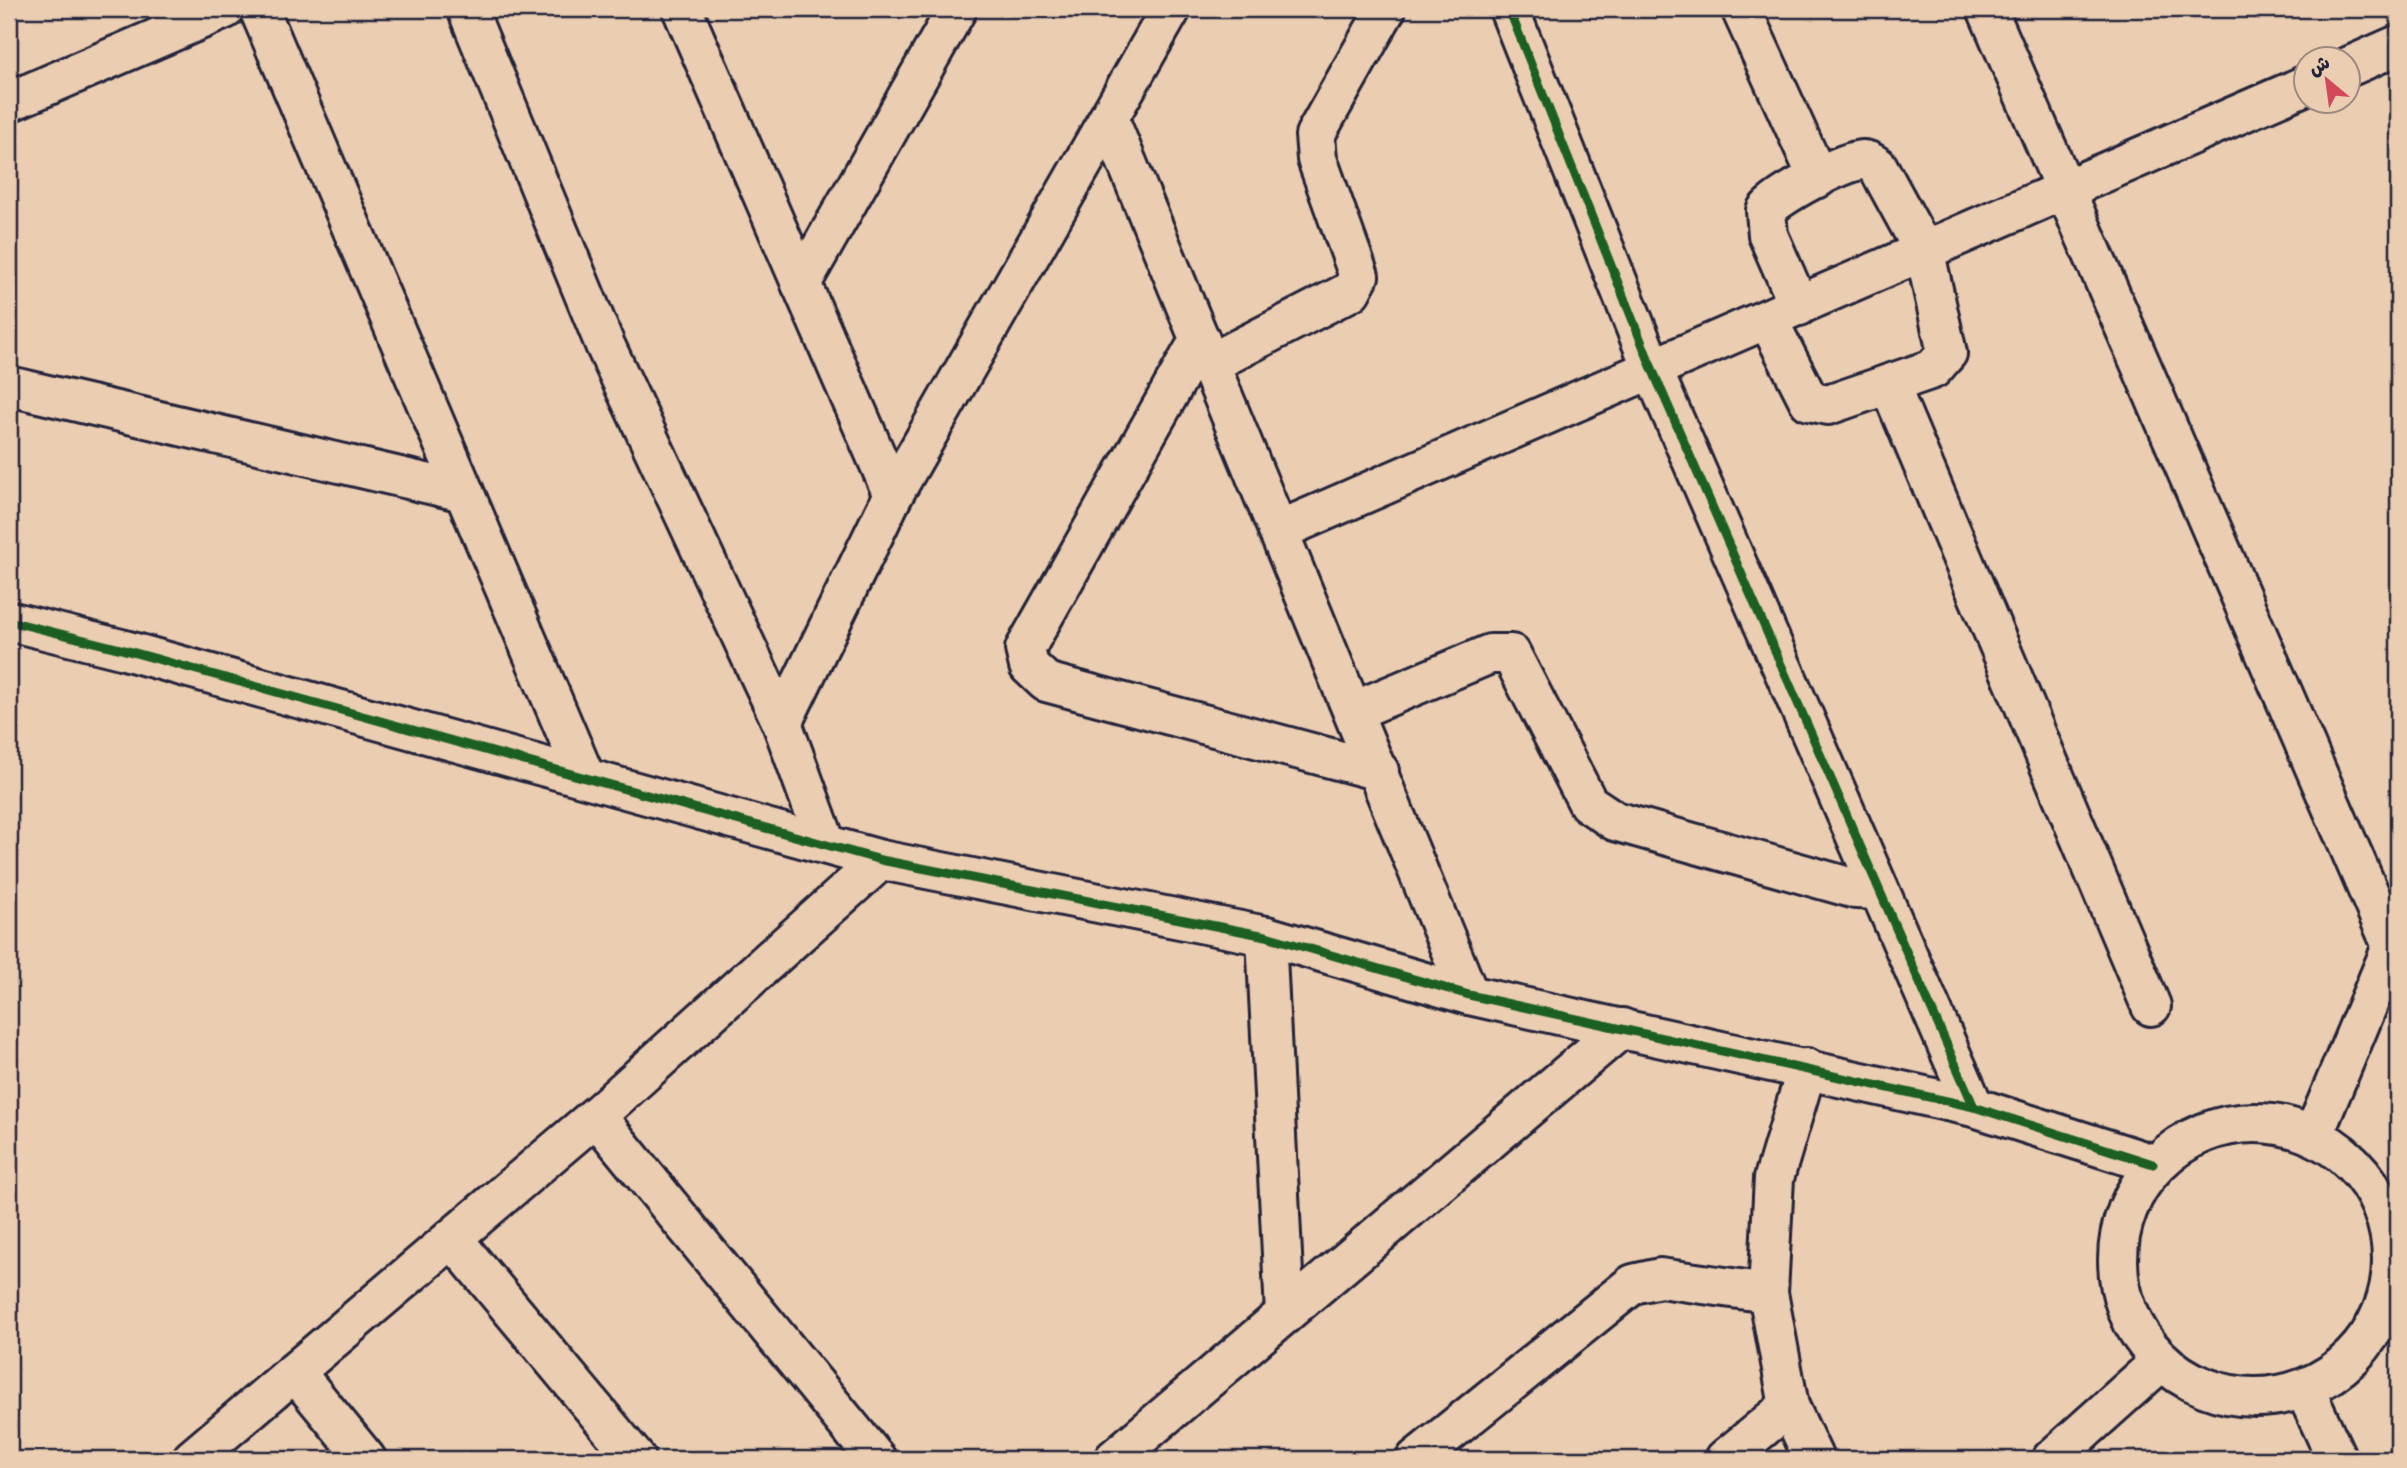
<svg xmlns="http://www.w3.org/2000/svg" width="2407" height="1468" viewBox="0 0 2407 1468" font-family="'Playpen Sans','Playpen Sans Arabic',sans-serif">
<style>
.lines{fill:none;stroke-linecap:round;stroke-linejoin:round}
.minor-casing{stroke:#22223b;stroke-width:44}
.minor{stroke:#ebceb1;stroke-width:38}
.cycleway-casing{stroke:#ebceb1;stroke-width:13}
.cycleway{stroke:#1b5e20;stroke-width:9}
</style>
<rect width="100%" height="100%" fill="#ebceb1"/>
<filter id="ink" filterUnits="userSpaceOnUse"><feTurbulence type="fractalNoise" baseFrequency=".0143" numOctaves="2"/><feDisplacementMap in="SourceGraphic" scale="14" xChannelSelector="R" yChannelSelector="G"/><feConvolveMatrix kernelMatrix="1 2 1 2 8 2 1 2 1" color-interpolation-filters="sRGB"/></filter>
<g filter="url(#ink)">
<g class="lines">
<!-- minor casing -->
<g class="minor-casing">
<g id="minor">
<path d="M259,9l326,768"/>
<path d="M467,9l138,336 177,378 44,121"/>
<path d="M682,9l211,486"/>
<path d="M1509,9l144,362 321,736"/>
<path d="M1741,9l77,169"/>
<path d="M1987,9l405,937"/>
<path d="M2348,67l50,-22"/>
<path d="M9,102l216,-93"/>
<path d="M1109,119l360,876"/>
<path d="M801,284l156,-275"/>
<path d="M1768,320l41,81 19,4 61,-21 44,-15 14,-16 -22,-100 -47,-86c-4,-3 -9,-7 -15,-7 -20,1 -86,36 -97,51l2,24 31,71"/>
<path d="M1200,339l-175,310 4,17 17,16 333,89"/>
<path d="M1211,363l140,-72 8,-15 -42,-117 -2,-24 71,-126"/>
<path d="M1889,384l262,622"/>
<path d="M9,386l455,106"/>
<path d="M1278,531l1028,-446"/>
<path d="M9,621l112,28 760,211 385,76 203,59 505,112 179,57"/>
<path d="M1354,711l136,-57h21l77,149 27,18 241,68 23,1"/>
<path d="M782,723l111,-228 278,-486"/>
<path d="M1266,936l19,378"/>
<path d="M1807,1068l-33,110 -6,115 21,113 25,53"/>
<path d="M596,1116l280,343"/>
<circle cx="2255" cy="1260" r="137"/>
<path d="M2314,1134l84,-202"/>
<path d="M452,1238l184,221"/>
<path d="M295,1372l71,87"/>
<path d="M2305,1390l32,69"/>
<path d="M192,1459l404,-343 285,-256"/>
<path d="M1114,1459l508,-431"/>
<path d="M1416,1459l217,-175 27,-6 108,15"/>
<path d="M1725,1459l64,-53"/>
<path d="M2052,1459l107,-96"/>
</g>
</g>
<!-- minor -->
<use href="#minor" class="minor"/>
<!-- cycleway casing -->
<g class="cycleway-casing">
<g id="cycleway">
<path d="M1509,9l144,362 321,736"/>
<path d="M9,621l112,28 760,211 385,76 203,59 505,112 179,57"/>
</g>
</g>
<!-- cycleway -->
<use href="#cycleway" class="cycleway"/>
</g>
</g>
<!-- margin -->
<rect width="2407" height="1468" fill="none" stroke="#ebceb1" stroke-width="35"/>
<rect x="18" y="18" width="2372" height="1433" fill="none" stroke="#22223b" stroke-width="2.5" filter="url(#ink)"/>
<!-- north arrow -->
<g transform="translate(2327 80) rotate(331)"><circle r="33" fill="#ebceb1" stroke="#9b8982" stroke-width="2"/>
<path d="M0-5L12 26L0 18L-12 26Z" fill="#d1495b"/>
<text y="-10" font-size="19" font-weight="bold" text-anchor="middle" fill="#22223b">ش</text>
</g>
</svg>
